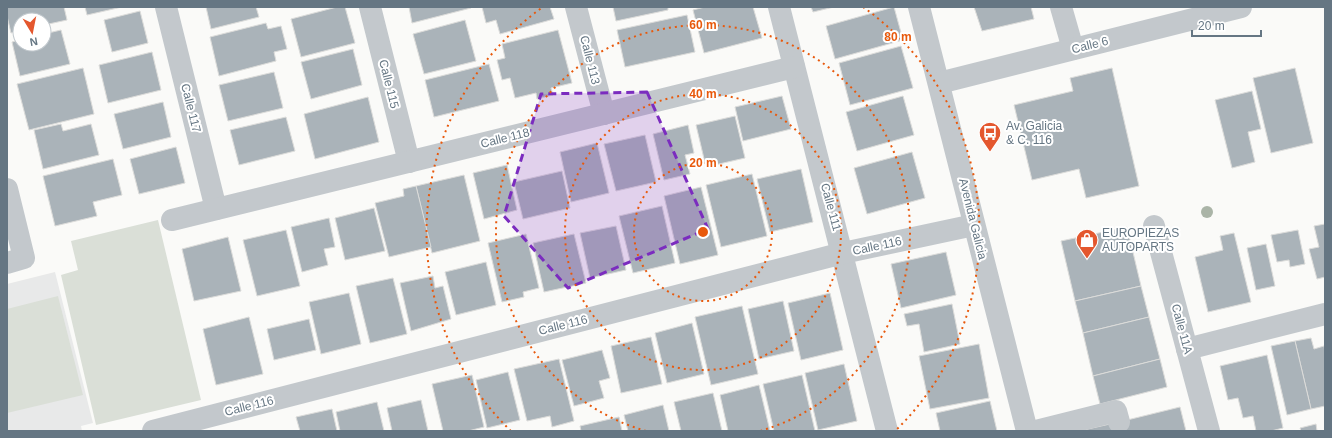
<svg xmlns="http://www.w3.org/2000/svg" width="1332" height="438" viewBox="0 0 1332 438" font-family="Arial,sans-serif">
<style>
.built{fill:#e8e9e9}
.green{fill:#dadfd7}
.building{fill:#aab3b9;stroke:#dcdcda}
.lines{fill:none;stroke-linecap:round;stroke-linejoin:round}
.minor{stroke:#c3c8cc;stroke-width:22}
.tree{fill:#aab4a7}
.marked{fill:#7b2cbf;fill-opacity:0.2;stroke:#7b2cbf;stroke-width:3;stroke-dasharray:8 5;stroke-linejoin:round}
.ring{fill:none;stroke:#e8590c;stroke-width:2;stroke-dasharray:2 4}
.labels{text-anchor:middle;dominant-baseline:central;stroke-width:4;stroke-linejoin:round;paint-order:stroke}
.street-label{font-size:12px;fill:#657683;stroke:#fff}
.poi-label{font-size:12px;fill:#657683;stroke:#fff;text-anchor:start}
.centre{fill:#e8590c;stroke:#fff;stroke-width:2}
.ring-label{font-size:12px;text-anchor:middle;font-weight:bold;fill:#e8590c;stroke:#fff;stroke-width:4;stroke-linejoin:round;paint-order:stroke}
</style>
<rect width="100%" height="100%" fill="#fafaf8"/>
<!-- built -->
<path class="built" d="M55,272l38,151 -12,3 1,5h-75v-147z"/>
<!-- green -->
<g class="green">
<path d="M158,220l43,180 -105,25 -35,-150 17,-5 -7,-29z"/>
<path d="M58,296l25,99 -76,18v-104z"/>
</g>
<!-- building -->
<g class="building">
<path d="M7,7h57l3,13 -23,5v-5h-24v11l-9,2 -4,-17z"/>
<path d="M85,7h37l-35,8z"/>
<path d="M206,7h50l3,10 -48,12z"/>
<path d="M337,7h8l10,36 -54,14 -10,-38z"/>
<path d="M409,7h62v1l-59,15z"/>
<path d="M482,7h68l4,12 -54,15 -4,-14 -10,3z"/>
<path d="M613,7h55v3l-52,11z"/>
<path d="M705,7h48l9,31 -58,15 -11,-43z"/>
<path d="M811,7h23l-21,5z"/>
<path d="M894,7l9,33 -68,19 -9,-33z"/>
<path d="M974,7h57l3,12 -52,12z"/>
<path d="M140,11l8,32 -36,9 -8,-32z"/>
<path d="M687,15l8,37 -70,15 -8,-37z"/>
<path d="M465,20l11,41 -52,13 -11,-40z"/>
<path d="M266,23l2,6 13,-3 6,23 -13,3 2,9 -57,15 -9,-39z"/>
<path d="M61,30l9,34 -50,12 -8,-34 8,-2v4h24v-10z"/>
<path d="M558,30l14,53 -21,5 2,7 -16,4 -1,-6 -21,5 -5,-20 -8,2 -5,-20 8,-2 -3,-14z"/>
<path d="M901,46l12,42 -63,17 -11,-42z"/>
<path d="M353,49l9,36 -51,14 -10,-37z"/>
<path d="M152,52l9,38 -53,13 -9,-38z"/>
<path d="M489,64l10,37 -65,16 -9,-37z"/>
<path d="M83,68l11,46 -65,16 -12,-46z"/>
<path d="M1112,68l27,118 -53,12 -7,-29 -47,11 -18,-75 59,-14 -3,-13z"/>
<path d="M1295,68l18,75 -42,10 -18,-75z"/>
<path d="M274,72l9,36 -55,13 -9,-36z"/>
<path d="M1252,91l9,38 -13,3 7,30 -23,6 -17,-68z"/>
<path d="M782,96l9,33 -48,12 -8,-34z"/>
<path d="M903,96l11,39 -57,16 -11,-39z"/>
<path d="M368,97l11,45 -64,17 -11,-45z"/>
<path d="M163,102l8,35 -48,12 -9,-35z"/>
<path d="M735,116l10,42 -39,9 -10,-42z"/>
<path d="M286,117l9,34 -56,14 -9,-35z"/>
<path d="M61,124l2,7 28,-7 8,31 -56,14 -9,-39z"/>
<path d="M688,125l6,28 -9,2 5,19 -26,6 -11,-46z"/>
<path d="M645,135l11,47 -40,9 -12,-47z"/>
<path d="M597,143l12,50 -38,9 -11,-50z"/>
<path d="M176,147l9,36 -46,11 -9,-35z"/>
<path d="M912,152l13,46 -58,16 -13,-46z"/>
<path d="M113,159l9,36 -29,7 4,14 -42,10 -12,-50z"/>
<path d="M507,165l10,45 -33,9 -11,-46z"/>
<path d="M801,169l12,53 -43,10 -13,-53z"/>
<path d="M562,171l8,37 -47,11 -9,-37z"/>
<path d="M752,174l15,62 -46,11 -15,-62z"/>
<path d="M464,175l16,66 -48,12 -16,-67z"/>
<path d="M416,186l15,61 -42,10 -14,-54 29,-7 -1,-7z"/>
<path d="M701,187l17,68 -38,9 -16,-68z"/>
<path d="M662,206l13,57 -42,10 -14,-57z"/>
<path d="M374,208l11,43 -40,9 -10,-42z"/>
<path d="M329,218l6,29 -11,2 4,16 -26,7 -11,-45z"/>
<path d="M1325,224v53l-8,2 -8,-30 10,-2 -5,-21z"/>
<path d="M616,226l10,44 -36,8 -10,-45z"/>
<path d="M1127,227l14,59 -66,15 -14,-60z"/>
<path d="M286,230l14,56 -43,10 -14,-56z"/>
<path d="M1298,230l7,34 -15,3 -1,-7 -12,2 -6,-27z"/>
<path d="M1234,233l17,69 -43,10 -13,-55 28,-7 -3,-14z"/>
<path d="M526,234l13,54 -16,4 1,5 -22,5 -14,-59z"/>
<path d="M574,234l12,49 -42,9 -11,-49z"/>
<path d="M228,237l13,54 -47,10 -12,-52z"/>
<path d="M1266,244l9,42 -19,4 -9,-42z"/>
<path d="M946,252l10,43 -55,13 -10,-44z"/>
<path d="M486,262l10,43 -40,10 -11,-43z"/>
<path d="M433,276l2,12 8,-2 8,33 -40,12 -11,-48z"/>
<path d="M393,278l14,56 -37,9 -14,-57z"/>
<path d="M1141,286l8,31 -66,16 -8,-32z"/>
<path d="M349,293l12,51 -40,10 -12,-52z"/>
<path d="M830,293l13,57 -42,10 -13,-57z"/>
<path d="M783,301l11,50 -35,8 -11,-50z"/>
<path d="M952,304l8,40 -36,8 -5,-28 -12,2 -3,-12z"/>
<path d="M742,306l16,68 -47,11 -16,-68z"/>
<path d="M249,317l14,57 -47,11 -13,-56z"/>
<path d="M1149,317l11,42 -67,17 -10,-43z"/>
<path d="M309,319l7,31 -42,10 -7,-31z"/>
<path d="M692,323l12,51 -37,9 -12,-50z"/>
<path d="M651,337l11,47 -41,9 -10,-47z"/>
<path d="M1311,338l3,11 10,-3 1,6v54l-14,3 -16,-68z"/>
<path d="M1295,341l16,68 -24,6 -16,-69z"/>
<path d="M979,344l10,54 -59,11 -11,-53z"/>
<path d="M602,350l8,28 -11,3 5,17 -30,8 -12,-46z"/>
<path d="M1267,355l16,73 -12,3h-15l-3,-15 -10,2 -5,-20 -10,2 -8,-34z"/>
<path d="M559,359l15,62 -22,6 -2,-11 -23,5 -13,-52z"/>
<path d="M1160,359l7,28 -67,17 -7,-28z"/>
<path d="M844,364l13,57 -39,9 -13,-57z"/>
<path d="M508,372l12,48 -33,8 -11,-48z"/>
<path d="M472,375l12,52 -16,4h-25l-11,-47z"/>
<path d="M802,375l13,56h-41l-11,-47z"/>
<path d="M759,385l11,46h-42l-8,-36z"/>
<path d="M713,393l9,38h-41l-7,-29z"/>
<path d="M421,400l7,31h-36l-5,-23z"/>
<path d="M990,401l7,30h-57l-4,-18z"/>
<path d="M377,402l7,29h-44l-4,-19z"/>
<path d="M663,405l6,26h-41l-4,-16z"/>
<path d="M1180,407l6,24h-107l40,-9z"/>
<path d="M332,409l5,22h-37l-4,-14z"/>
<path d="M619,417l3,14h-41l-1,-5z"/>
<path d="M1316,424l1,7h-16l-1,-3z"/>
</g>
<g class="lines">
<!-- minor -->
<g class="minor">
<path d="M166,7l50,202"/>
<path d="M370,7l39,155"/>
<path d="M576,7l28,107"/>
<path d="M779,7l108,424"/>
<path d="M919,7l108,424"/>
<path d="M1061,7l12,42"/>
<path d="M939,83l302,-76"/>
<path d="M7,189l17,69 -17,5"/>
<path d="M172,220l622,-153"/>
<path d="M1154,226l55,205"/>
<path d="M1187,349l138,-35"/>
<path d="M153,431l690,-178 131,-28"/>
<path d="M1036,431l80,-20 3,11"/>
</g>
</g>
<!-- trees -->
<circle class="tree" cx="1207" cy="212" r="6"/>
<!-- marked area -->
<path class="marked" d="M647,92l61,137 -140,59 -64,-72 37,-122z"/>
<!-- distance rings -->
<g class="ring">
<circle cx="703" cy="232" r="69"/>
<circle cx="703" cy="232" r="138"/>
<path d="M646 431A207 207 0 1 1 760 431"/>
<path d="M511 431A276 276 0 0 1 543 7M863 7A276 276 0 0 1 895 431"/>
</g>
<!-- icons -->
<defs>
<g id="bus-pin" transform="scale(1.15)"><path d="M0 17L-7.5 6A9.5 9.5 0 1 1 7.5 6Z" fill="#e4572e" stroke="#fff"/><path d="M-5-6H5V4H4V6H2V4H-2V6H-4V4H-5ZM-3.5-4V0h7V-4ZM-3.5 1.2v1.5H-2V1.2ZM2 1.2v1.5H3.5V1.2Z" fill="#fff"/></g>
<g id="shop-pin" transform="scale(1.15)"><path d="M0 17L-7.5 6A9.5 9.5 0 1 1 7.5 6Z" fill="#e4572e" stroke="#fff"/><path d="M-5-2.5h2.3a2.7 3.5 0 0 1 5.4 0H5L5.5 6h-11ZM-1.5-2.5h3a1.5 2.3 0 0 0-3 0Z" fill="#fff"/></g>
</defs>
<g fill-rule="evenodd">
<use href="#bus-pin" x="990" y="133"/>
<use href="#shop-pin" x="1087" y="240"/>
</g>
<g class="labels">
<!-- street labels -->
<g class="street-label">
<text transform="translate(1090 45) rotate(-14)">Calle 6</text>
<text transform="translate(590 60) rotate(76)">Calle 113</text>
<text transform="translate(389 84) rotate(76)">Calle 115</text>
<text transform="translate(191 108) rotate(76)">Calle 117</text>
<text transform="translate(505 138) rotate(-14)">Calle 118</text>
<text transform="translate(831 207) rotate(75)">Calle 111</text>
<text transform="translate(973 219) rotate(76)">Avenida Galicia</text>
<text transform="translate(877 246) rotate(-12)">Calle 116</text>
<text transform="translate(563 325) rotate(-14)">Calle 116</text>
<text transform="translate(1182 329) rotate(75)">Calle 11A</text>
<text transform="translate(249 406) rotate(-14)">Calle 116</text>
</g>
<!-- poi labels -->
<g class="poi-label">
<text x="1006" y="126">Av. Galicia<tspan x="1006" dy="14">&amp; C. 116</tspan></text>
<text x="1102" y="233">EUROPIEZAS<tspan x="1102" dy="14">AUTOPARTS</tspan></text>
</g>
</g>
<circle cx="703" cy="232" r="6" class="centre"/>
<g class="ring-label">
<text x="703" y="29">60 m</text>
<text x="898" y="41">80 m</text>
<text x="703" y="98">40 m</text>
<text x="703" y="167">20 m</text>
</g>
<!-- border -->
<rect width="1332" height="438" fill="none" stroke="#657683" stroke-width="16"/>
<!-- north arrow -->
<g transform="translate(32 32) rotate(170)"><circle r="19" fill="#ffffff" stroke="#c1c8cd"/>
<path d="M0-3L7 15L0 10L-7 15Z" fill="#e4572e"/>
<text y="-6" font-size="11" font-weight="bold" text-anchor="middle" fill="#657683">N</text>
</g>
<!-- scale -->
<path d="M1192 30v6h69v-6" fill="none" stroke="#657683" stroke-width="2"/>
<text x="1198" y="30" font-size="12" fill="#657683" stroke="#ffffff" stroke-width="3" paint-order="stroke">20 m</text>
</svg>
